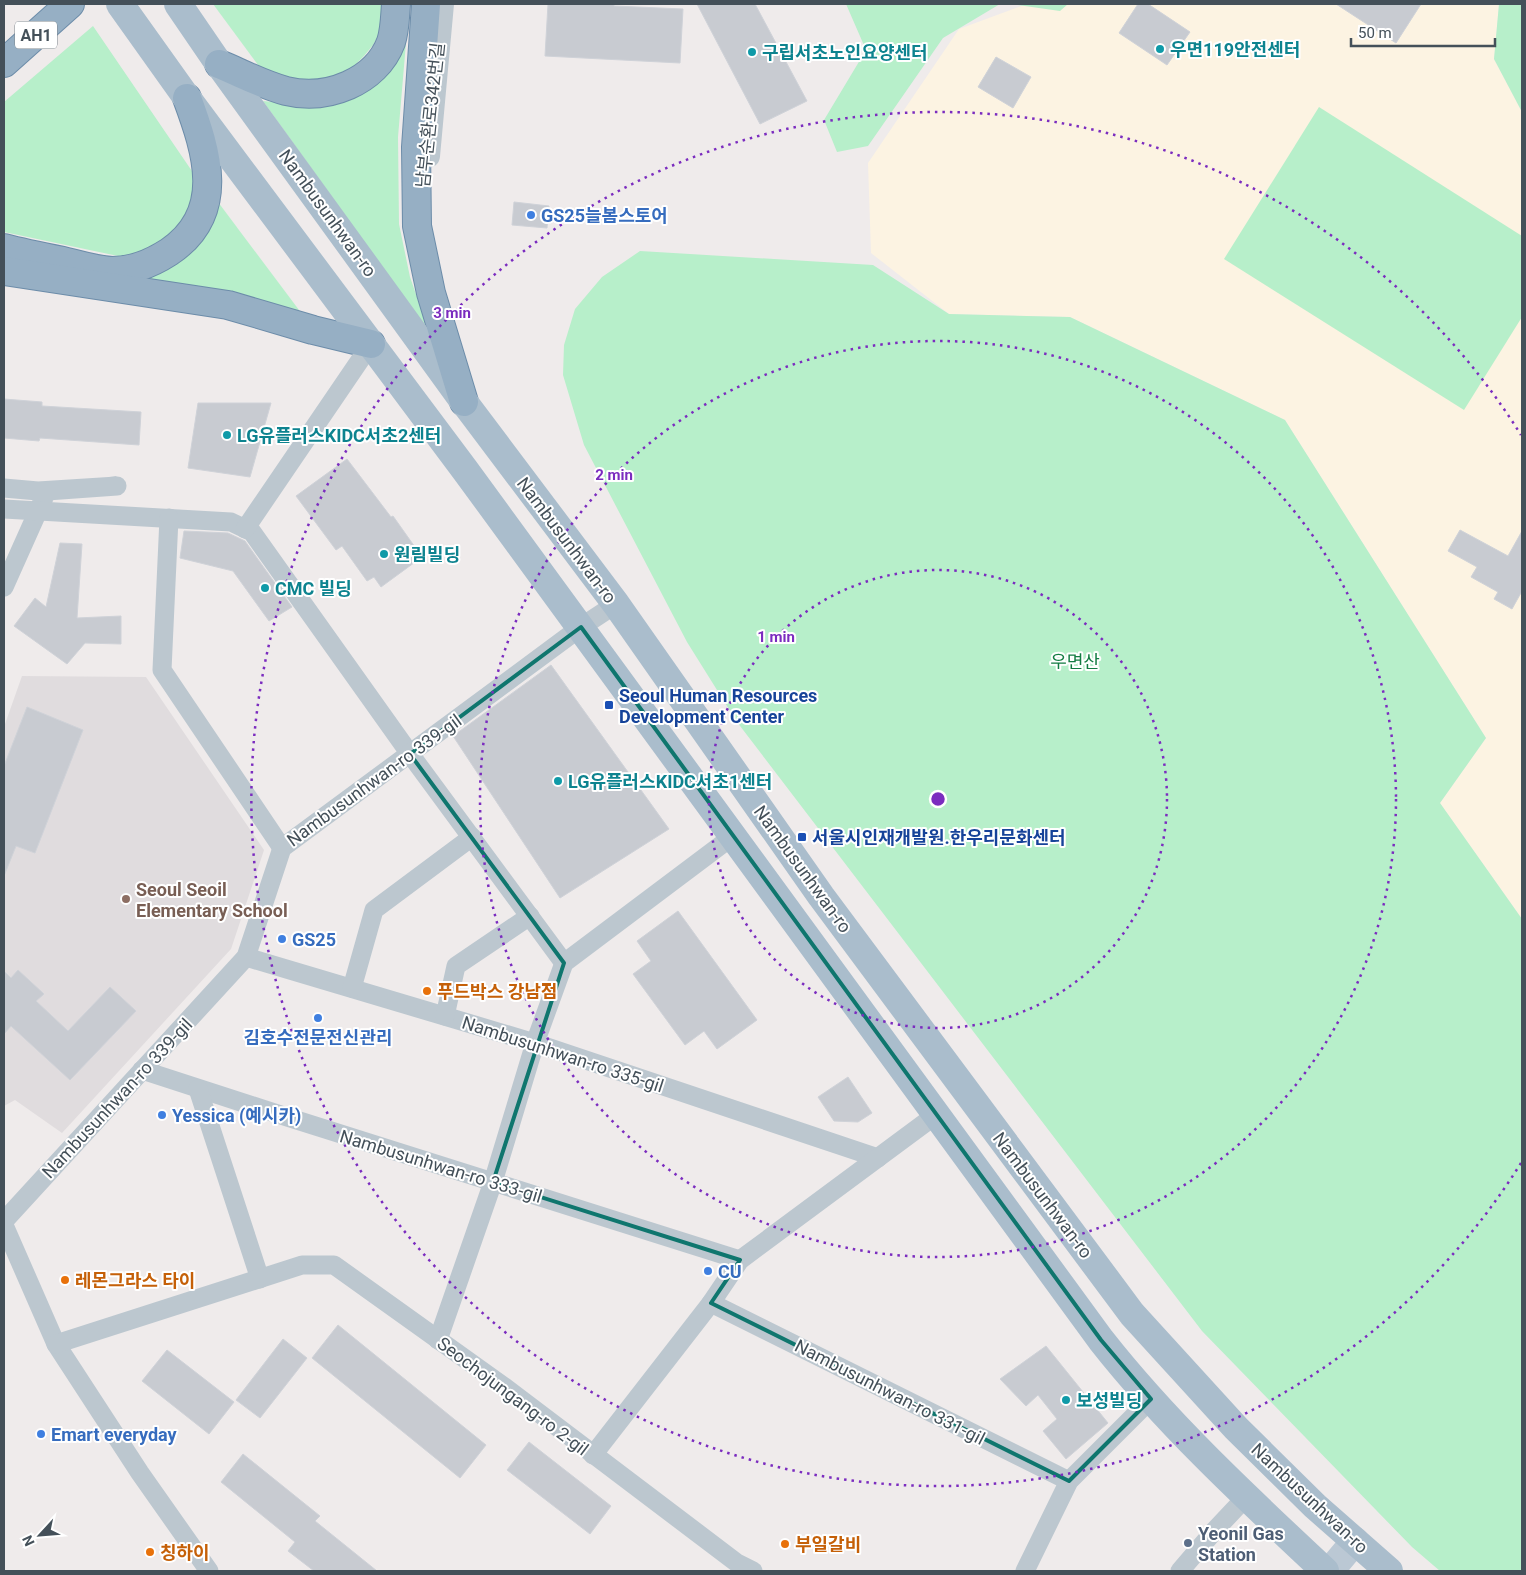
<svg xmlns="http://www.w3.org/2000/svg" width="1526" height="1575" viewBox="0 0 1526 1575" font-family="Roboto,'Noto Sans KR',sans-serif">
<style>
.commercial{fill:#fcf3e2}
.education{fill:#e0dcde}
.green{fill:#b7efca}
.building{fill:#c8cbd1;stroke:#cfd2d8}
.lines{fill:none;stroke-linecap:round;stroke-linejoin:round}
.trunk-casing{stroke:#6c8ca9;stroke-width:30}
.minor{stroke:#bcc7cf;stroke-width:19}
.tertiary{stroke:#bcc7cf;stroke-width:24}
.secondary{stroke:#bbc8d4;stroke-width:28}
.primary{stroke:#aabdcc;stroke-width:28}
.trunk{stroke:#96afc4;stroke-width:28}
.marked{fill:none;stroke:#0f766e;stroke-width:4;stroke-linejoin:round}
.ring{fill:none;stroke:#7b2cbf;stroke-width:2.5;stroke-dasharray:2.5 5}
.culture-dot{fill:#0f9aa8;stroke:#fff;stroke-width:2}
.shop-dot{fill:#3f7fe0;stroke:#fff;stroke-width:2}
.transit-dot{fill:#1a4fb4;stroke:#fff;stroke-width:2}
.education-dot{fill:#8d6e63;stroke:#fff;stroke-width:2}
.food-dot{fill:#e8710a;stroke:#fff;stroke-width:2}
.service-dot{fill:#5c6f8a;stroke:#fff;stroke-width:2}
.labels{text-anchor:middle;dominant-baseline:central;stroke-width:4;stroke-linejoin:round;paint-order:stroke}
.shield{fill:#fff;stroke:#7c848b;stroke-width:1}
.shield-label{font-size:16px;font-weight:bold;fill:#445059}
.culture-label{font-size:18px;font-weight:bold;fill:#0d838f;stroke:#fff;text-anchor:start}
.street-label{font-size:18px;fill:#445059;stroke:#fff}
.shop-label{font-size:18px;font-weight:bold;fill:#366cbe;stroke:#fff;text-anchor:start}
.park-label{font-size:18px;fill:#137c42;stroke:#fff}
.transit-label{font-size:18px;font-weight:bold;fill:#164399;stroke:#fff;text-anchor:start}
.education-label{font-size:18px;font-weight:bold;fill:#785e54;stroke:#fff;text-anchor:start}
.food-label{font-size:18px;font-weight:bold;fill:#c56008;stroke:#fff;text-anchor:start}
.service-label{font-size:18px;font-weight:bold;fill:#4e5e75;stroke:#fff;text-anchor:start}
.centre{fill:#7b2cbf;stroke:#fff;stroke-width:2.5}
.ring-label{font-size:15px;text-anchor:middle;font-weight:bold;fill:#7b2cbf;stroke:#fff;stroke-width:4;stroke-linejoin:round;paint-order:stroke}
</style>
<rect width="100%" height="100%" fill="#efebeb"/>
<!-- commercial -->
<path class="commercial" d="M1027,4h472l-5,55 28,53v807l-82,-116 46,-65 -201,-318 -215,-103 -121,-3 -78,-61 -3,-90 91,-134z"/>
<!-- education -->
<path class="education" d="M22,676l124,1 118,173 -33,99 -169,184 -47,-33 -11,6v-379z"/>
<!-- green -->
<g class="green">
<path d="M213,4h169l-1,17 -3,15 -5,9 -9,11 -10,10 -13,9 -32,7 -36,-5 -15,-12z"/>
<path d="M846,4h154l-57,34 -75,108 -31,6 -13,-32 42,-70z"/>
<path d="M1010,4h58l-8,7z"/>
<path d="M1499,4h23v108l-28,-53z"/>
<path d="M93,26l103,151 -5,23 -4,12 -7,10 -10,15 -31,21 -21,-2 -114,-24v-130z"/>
<path d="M407,31l-9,106 1,87 11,53 19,55 -166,-231 40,4z"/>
<path d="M1319,107l203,129v81l-58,93 -240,-151z"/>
<path d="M218,202l90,120 -174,-44z"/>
<path d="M640,251l233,14 76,49 121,3 215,103 201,318 -46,65 82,116v652h-82l-28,-24 -210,-216 -465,-609 -50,-80 -103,-197 -21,-70 1,-30 11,-36 27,-32z"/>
</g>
<!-- building -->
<g class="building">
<path d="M548,4h66v2l69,3 -3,54 -135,-7z"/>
<path d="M697,4h58l52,97 -47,23z"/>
<path d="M1138,4h10l42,28 -23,33 -48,-32z"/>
<path d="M1336,4h85l-25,39z"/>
<path d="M996,57l35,20 -18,31 -35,-21z"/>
<path d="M514,202l35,4 -2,22 -35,-3z"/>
<path d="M4,399l38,3v4l99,6 -2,33 -99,-7 -1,3 -35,-3z"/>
<path d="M198,403h73l-21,74 -62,-9z"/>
<path d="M347,459l44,58 2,-1 29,41 -41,30 -7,-10 -7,4 -25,-35 -6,4 -40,-54z"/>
<path d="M1460,530l48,26 14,-25v60l-10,18 -18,-10 4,-7 -27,-15 6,-10 -29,-16z"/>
<path d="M184,531l44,2 17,8 47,66 -23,14 -36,-50 -53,-13z"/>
<path d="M60,543l22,1 -5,74 44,-2v28l-36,-1 -18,21 -53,-38 21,-28 11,9z"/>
<path d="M551,665l118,164 -109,69 -107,-162z"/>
<path d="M27,707l56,23 -48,123 -19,-7 -12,30v-110z"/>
<path d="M678,911l79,109 -40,29 -13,-18 -19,14 -52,-71 18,-13 -14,-20z"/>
<path d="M18,970l26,24 -8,7 32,30 42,-44 26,24 -66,69 -59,-54 -7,8v-63l7,7z"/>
<path d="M848,1077l24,36 -14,9 -24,-1 -16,-24z"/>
<path d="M338,1325l148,120 -26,33 -148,-120z"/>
<path d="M283,1339l24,19 -47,60 -24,-18z"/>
<path d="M1046,1346l62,77 -42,36 -23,-28 14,-12 -19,-24 -12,11 -26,-27z"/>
<path d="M167,1350l67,52 -25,32 -67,-53z"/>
<path d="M529,1442l82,64 -21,28 -83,-64z"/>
<path d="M243,1454l77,62 -5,5 62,50h-63l-26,-20 7,-9 -74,-60z"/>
</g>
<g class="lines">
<!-- trunk casing -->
<g class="trunk-casing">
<g id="trunk">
<path d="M426,4l-10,143 1,79 14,67 33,109"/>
<path d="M4,63l66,-59"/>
<path d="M219,64c22,9 44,21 67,27 41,10 90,-9 105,-49 4,-12 4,-26 5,-38"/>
<path d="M4,248c19,5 39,9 59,13 16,4 32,9 49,10 20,0 40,-8 57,-19 58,-39 38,-100 18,-154"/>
<path d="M4,271l224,34 85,25 58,14"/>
</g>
</g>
<!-- minor -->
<g class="minor">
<path d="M4,488l34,3 79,-5 -70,5 -43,96"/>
<path d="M4,509l227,13 21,10 158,222 154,209"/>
<path d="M169,518l-7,152 120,178"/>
<path d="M245,529l126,-185"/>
<path d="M246,957l289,86 343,115"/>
<path d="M352,988l22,-78 98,-73"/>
<path d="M445,1016l11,-50 74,-50"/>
<path d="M142,1070l145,47 453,143"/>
<path d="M198,1089l62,190"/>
<path d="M4,1221l242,-264 36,-109 299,-221 35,-23"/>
<path d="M4,1225l52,119 84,129 69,98"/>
<path d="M711,1303l358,178"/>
<path d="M438,1340l55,-158 42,-139 29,-80 169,-127"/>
<path d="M56,1344l246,-79h32l172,123 231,175 16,8"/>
<path d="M593,1455l118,-152 29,-43 197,-146"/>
<path d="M1025,1571l44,-90 82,-82"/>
<path d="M1180,1571l35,-41 32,-34"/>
</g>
<!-- tertiary -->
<path class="tertiary" d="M428,156l14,-152"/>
<!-- secondary -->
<path class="secondary" d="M1330,1571l25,-30"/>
<!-- primary -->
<g class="primary">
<path d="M120,4l67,94 278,372 636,870c66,84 146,158 224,231"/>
<path d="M178,4l41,60 245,338 152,202 205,292 311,418 104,114 79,78 74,65"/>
</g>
<!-- trunk -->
<use href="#trunk" class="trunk"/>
</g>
<!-- marked area -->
<path class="marked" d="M581,627l520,713 50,59 -82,82 -358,-178 29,-43 -247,-78 71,-219 -154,-209z"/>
<!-- distance rings -->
<g class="ring">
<circle cx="938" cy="799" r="229"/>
<circle cx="938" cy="799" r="458"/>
<path d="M1521 1163A687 687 0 1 1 1521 435"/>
</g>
<!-- markers -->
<g class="culture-dot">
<circle cx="1160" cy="49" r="5"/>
<circle cx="752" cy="52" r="5"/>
<circle cx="227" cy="435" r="5"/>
<circle cx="384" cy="554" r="5"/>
<circle cx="265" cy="588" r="5"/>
<circle cx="558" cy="781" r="5"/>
<circle cx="1066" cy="1400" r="5"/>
</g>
<g class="shop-dot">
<circle cx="531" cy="215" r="5"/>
<circle cx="282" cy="939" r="5"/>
<circle cx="318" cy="1018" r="5"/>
<circle cx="162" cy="1115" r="5"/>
<circle cx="708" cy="1271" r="5"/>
<circle cx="41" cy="1434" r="5"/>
</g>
<g class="transit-dot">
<rect x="604" y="700" width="10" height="10" rx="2.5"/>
<rect x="797" y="832" width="10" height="10" rx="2.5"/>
</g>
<circle class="education-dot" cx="126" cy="899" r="5"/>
<g class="food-dot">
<circle cx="427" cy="991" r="5"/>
<circle cx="65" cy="1280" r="5"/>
<circle cx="785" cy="1544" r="5"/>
<circle cx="150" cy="1552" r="5"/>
</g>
<circle class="service-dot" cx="1188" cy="1543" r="5"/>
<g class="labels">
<!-- shield labels -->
<rect class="shield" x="15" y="21.5" width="42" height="27" rx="4"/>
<g class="shield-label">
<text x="36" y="35">AH1</text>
</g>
<!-- culture labels -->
<g class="culture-label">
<text x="1170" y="49">우면119안전센터</text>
<text x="762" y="52">구립서초노인요양센터</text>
<text x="237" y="435">LG유플러스KIDC서초2센터</text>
<text x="394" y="554">원림빌딩</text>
<text x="275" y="588">CMC 빌딩</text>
<text x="568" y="781">LG유플러스KIDC서초1센터</text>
<text x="1076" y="1400">보성빌딩</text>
</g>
<!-- street labels -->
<g class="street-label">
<text transform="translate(430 115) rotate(-84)">남부순환로342번길</text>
<text transform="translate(328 213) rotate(54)">Nambusunhwan-ro</text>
<text transform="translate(567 540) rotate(53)">Nambusunhwan-ro</text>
<text transform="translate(374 780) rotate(-36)">Nambusunhwan-ro 339-gil</text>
<text transform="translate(803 869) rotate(54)">Nambusunhwan-ro</text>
<text transform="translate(563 1054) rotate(18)">Nambusunhwan-ro 335-gil</text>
<text transform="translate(117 1098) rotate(-47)">Nambusunhwan-ro 339-gil</text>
<text transform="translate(441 1166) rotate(17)">Nambusunhwan-ro 333-gil</text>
<text transform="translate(1043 1195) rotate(53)">Nambusunhwan-ro</text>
<text transform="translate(890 1392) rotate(27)">Nambusunhwan-ro 331-gil</text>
<text transform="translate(513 1396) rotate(37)">Seochojungang-ro 2-gil</text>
<text transform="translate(1310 1498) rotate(43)">Nambusunhwan-ro</text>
</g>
<!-- shop labels -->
<g class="shop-label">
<text x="541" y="215">GS25늘봄스토어</text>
<text x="292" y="939">GS25</text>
<text x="318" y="1037" text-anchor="middle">김호수전문전신관리</text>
<text x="172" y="1115">Yessica (예시카)</text>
<text x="718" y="1271">CU</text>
<text x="51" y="1434">Emart everyday</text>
</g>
<!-- park labels -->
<g class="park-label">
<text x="1075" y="661">우면산</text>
</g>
<!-- transit labels -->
<g class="transit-label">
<text x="619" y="695">Seoul Human Resources<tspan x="619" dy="21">Development Center</tspan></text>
<text x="812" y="837">서울시인재개발원.한우리문화센터</text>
</g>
<!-- education labels -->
<g class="education-label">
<text x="136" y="889">Seoul Seoil<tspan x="136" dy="21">Elementary School</tspan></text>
</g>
<!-- food labels -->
<g class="food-label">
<text x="437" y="991">푸드박스 강남점</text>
<text x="75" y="1280">레몬그라스 타이</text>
<text x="795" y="1544">부일갈비</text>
<text x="160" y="1552">칭하이</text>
</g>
<!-- service labels -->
<g class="service-label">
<text x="1198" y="1533">Yeonil Gas<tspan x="1198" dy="21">Station</tspan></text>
</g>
</g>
<circle cx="938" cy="799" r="8" class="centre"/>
<g class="ring-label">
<text x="452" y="318">3 min</text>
<text x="614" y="480">2 min</text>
<text x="776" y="642">1 min</text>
</g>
<!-- border -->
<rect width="1526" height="1575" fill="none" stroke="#445059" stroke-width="10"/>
<!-- north arrow -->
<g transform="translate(40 1535) rotate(244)" stroke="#ffffff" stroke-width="4" paint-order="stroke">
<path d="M0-4L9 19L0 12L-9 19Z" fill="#445059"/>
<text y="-8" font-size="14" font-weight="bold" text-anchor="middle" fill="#445059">N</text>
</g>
<!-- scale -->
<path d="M1351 38v8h144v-8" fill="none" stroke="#445059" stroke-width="2.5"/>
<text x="1358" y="38" font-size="15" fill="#445059" stroke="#ffffff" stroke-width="4" paint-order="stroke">50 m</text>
</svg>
